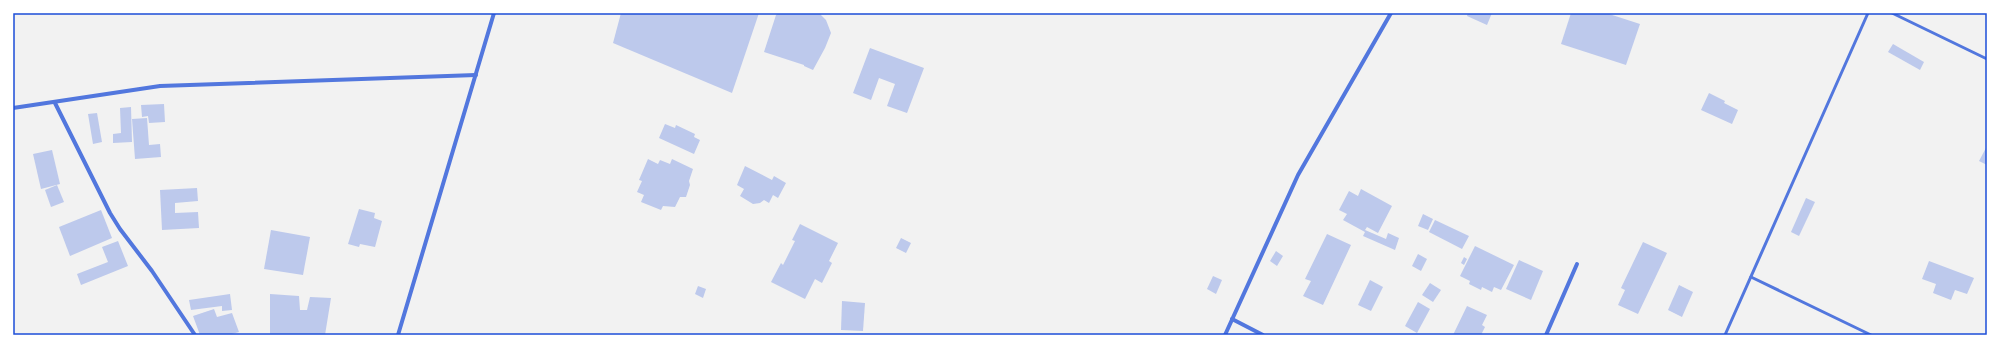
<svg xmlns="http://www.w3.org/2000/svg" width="2000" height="348" viewBox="0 0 2000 348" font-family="Roboto,sans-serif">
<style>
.building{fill:#bdc9ec}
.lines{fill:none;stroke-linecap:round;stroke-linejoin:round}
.service{stroke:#5277de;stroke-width:3}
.minor{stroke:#5277de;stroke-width:4}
.neatline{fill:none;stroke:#1d4ed8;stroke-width:1.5}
</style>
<rect width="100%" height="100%" fill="#f2f2f2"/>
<!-- building -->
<g class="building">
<path d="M621,13h138l-27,80 -119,-50z"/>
<path d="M779,13h40l7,7 5,13 -6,15 -12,22 -9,-4v-1l-40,-13 12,-37z"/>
<path d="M1468,13h24l-5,12 -20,-9z"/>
<path d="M1571,13h35l34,11 -14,41 -65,-21z"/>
<path d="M1893,44l31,18 -4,8 -32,-18z"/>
<path d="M870,48l54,20 -17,45 -20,-7 8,-22 -16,-6 -8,22 -18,-7z"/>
<path d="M1709,93l16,8 -1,2 14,7 -6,14 -31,-14z"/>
<path d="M164,104l1,18 -16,1 -1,-7 -6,1 -1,-12z"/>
<path d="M131,107l1,35 -19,1v-9l8,-1 -1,-25z"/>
<path d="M97,113l5,29 -9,2 -5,-30z"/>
<path d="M147,118l2,27 11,-1 1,13 -26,2 -3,-40z"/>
<path d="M665,124l10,4 1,-3 19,9 -1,3 6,3 -6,14 -35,-16z"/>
<path d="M1987,146v19l-8,-4z"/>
<path d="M52,150l8,34 -19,5 -8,-35z"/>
<path d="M648,159l10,5 2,-4 10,4 2,-5 21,10 -4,12 1,4 -4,12h-6l-5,10 -12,-1 -2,4 -20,-8 3,-7 -7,-3 5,-11 -3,-1z"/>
<path d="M745,166l27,14 2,-4 12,7 -8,15 -5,-3 -4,8 -5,-3 -4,3 -7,1 -13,-8 4,-7 -7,-4z"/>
<path d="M57,185l7,17 -13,5 -6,-17z"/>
<path d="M197,188l1,13 -23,2v10l23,-1 1,16 -37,2 -2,-40z"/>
<path d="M1361,189l31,17 -14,27 -11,-6 -2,3 21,9 2,-6 11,5 -4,12 -32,-14 2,-4 -22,-12 4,-6 -8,-4 10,-19 9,5z"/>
<path d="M1806,198l9,4 -16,34 -8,-4z"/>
<path d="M359,209l16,4 -1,5 8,3 -7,26 -15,-3 -1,3 -11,-3z"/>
<path d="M101,210l11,28 -42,18 -11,-29z"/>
<path d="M1423,214l10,5 -5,11 -10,-4z"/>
<path d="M1435,220l34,16 -7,13 -33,-17z"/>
<path d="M800,224l38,19 -9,18 3,2 -10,20 -7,-4 -10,20 -34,-17 10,-19 2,2 12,-24 -3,-1z"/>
<path d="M271,230l39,7 -7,38 -39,-6z"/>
<path d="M1327,234l24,11 -28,60 -20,-9 8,-15 -6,-2z"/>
<path d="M901,238l10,5 -5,10 -10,-5z"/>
<path d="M118,241l10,25 -47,19 -4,-11 31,-12 -6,-15z"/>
<path d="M1643,242l24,11 -29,61 -20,-9 7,-15 -4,-2z"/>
<path d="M1475,246l39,19 -13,25 -7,-3 -2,5 -10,-5 -1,3 -12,-6 1,-3 -10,-5z"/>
<path d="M1276,251l7,5 -6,10 -7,-5z"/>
<path d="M1418,254l9,5 -6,12 -9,-5z"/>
<path d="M1464,257l3,2 -3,6 -3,-2z"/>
<path d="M1519,260l24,11 -12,29 -25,-11z"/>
<path d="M1929,261l45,17 -7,16 -12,-4 -4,10 -18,-7 3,-9 -14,-5z"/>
<path d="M1213,276l9,4 -6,14 -9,-5z"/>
<path d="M1370,280l13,7 -12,24 -13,-6z"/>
<path d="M1430,283l11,7 -8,12 -11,-7z"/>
<path d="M1679,285l14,7 -11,25 -14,-7z"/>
<path d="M698,286l8,3 -3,9 -8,-4z"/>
<path d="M230,294l2,16 -10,1v-5l-31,4 -2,-10z"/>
<path d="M270,294l29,2 1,14h7l3,-13 21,1 -6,37h-55z"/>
<path d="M842,301l23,2 -2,28 -22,-1z"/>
<path d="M1418,302l12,7 -13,24 -12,-7z"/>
<path d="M1467,306l20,9 -5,10 3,2 -4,8h-28z"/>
<path d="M214,309l3,8 15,-4 7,19 -11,3h-28l-7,-19z"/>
</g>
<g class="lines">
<!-- service -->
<g class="service">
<path d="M1892,13l95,46"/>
<path d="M1751,277l120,58"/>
<path d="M1725,335l143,-322"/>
</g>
<!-- minor -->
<g class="minor">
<path d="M55,103l55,110 10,16 32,42 43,64"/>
<path d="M13,108l147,-22 316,-11"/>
<path d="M1232,319l31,16"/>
<path d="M398,335l96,-322"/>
<path d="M1225,335l73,-160 93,-162"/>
<path d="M1546,335l31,-71"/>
</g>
</g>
<!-- border -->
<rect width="2000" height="348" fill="none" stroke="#ffffff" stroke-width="28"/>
<rect x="14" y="14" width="1972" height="320" class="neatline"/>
</svg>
